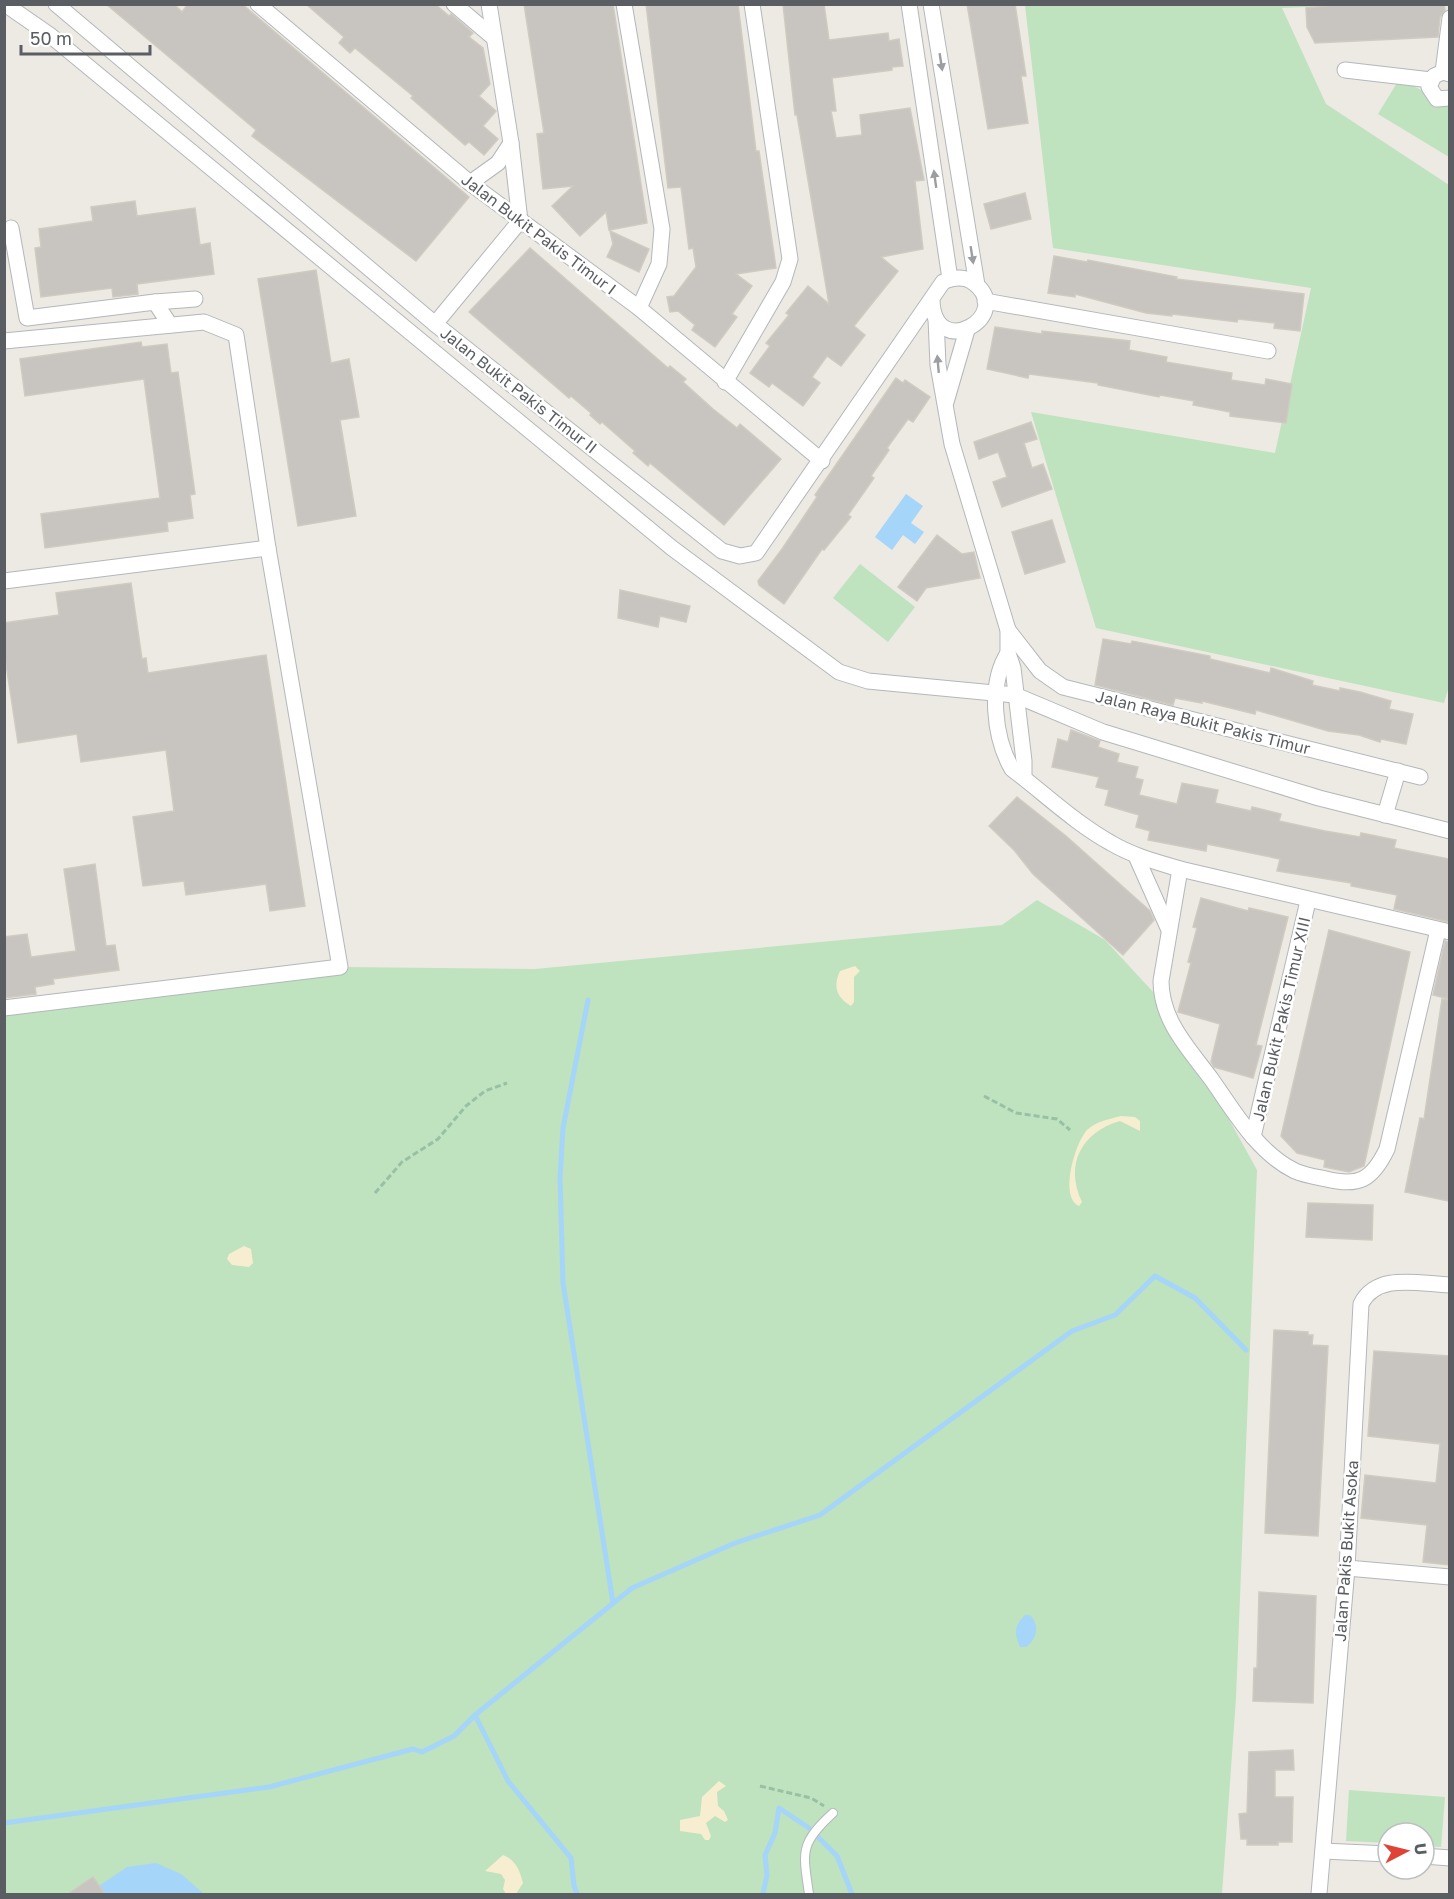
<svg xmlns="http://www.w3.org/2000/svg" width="1454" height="1899" viewBox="0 0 1454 1899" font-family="'Golos Text',sans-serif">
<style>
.green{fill:#bfe2bf}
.sand{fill:#f7eed1}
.water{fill:#a5d5f9}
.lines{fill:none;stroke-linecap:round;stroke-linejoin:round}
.stream{stroke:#a5d5f9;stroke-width:5}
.building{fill:#c8c4bf;stroke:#d0cbc1;stroke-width:1.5}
.service-casing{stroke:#b4b7bb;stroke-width:10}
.minor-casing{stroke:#b4b7bb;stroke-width:17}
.path{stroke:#97c0a4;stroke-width:3;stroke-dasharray:6 3;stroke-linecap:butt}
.service{stroke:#fff;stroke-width:8}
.minor{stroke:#fff;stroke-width:15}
.oneway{fill:#9c9ea1}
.labels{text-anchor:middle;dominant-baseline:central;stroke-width:5;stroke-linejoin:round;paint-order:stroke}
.street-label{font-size:16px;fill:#5a5e62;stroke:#fff}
</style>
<rect width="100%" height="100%" fill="#eceae2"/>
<!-- green -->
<g class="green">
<path d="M1025,5h330l-73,3 44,96 123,81 1,498 -6,20 -348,-75 -65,-216 244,41 36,-165 -258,-40z"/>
<path d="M1400,78l49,28v51l-71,-43z"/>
<path d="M860,564l55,43 -27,35 -55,-44z"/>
<path d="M1037,900l68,40 62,67 90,163 -21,528 -14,196h-1217v-886l335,-41 195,2 467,-44z"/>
<path d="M1349,1790l96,7 -4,50 -17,-1v-13h-36v10l-42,-2z"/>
</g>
<!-- sand -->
<g class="sand">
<path d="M855,966l5,5 -6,6v25l-3,4c-15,-9 -18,-20 -11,-35z"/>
<path d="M1121,1116l14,1 5,4v10l-20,-10c-38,11 -56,43 -38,81l-3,4c-20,-9 -4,-63 8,-76 9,-9 23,-11 34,-14z"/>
<path d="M244,1246l7,3 2,14 -4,4 -17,-2 -5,-6 2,-5z"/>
<path d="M719,1781l7,5 -9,6 1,14 6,5 4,9 -3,2 -10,-6 -9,7 5,13 -2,4h-4l-4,-6 -21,-3v-11l20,-4 2,-19z"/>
<path d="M503,1855c13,5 17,16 20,28l-7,11h-10l-3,-5 2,-9 -4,-6 -16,-3z"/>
</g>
<!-- water -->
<g class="water">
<path d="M906,494l17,12 -12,17 13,9 -9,12 -12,-9 -11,15 -17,-13z"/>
<path d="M1025,1615h5c10,10 7,24 -4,32h-6c-6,-14 -6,-21 5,-32z"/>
<path d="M156,1863l25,11 23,20h-99l-6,-8 28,-19z"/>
</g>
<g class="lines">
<!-- stream -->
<g class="stream">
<path d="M588,1000l-25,128 -3,50 3,105 50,320"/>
<path d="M475,1715l33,66 63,77 3,28 3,8"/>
<path d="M4,1823l265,-36 144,-38 9,3 32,-16 21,-21 157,-127 103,-45 85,-28 252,-184 43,-16 40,-39 40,22 51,52"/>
<path d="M816,1835l21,21 15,38"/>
<path d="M763,1894l4,-19 -2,-20 10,-22 4,-25 30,20"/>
</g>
</g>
<!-- building -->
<g class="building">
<path d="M106,4h68l8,8 6,-8h54l227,193 -53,64 -164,-125 4,-6z"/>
<path d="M306,4h129l14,12 2,-2 22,19 -4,4 14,11 7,36 -11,12 17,15 -13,15 15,13 -14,16 -15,-13 -4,3 -54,-47 2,-2 -58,-48 -5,5 -11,-10 5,-6z"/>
<path d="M524,4h89l34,219 -38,7 -3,-18 -26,24 -28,-30 21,-20 -30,3 -6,-55 7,-1z"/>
<path d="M646,4h92l18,147h3l17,117 -40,6 16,12 -20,28 5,3 -22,30 -23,-17 3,-5 -17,-14 -8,1 -3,-15 7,-1 22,-29 -3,-19 -4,1 -8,-62 -13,1z"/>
<path d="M783,4h41l5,36 59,-7 1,8 10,-2 4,27 -11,1v3l-60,8 4,33h-5l5,27 26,-3 -2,-20 50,-7 14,72 -9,1 8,68 -42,8 17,14 -44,55 11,9 -24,31 -14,-10 -15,21 8,6 -17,23 -31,-23 -3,4 -19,-14 20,-27 -4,-3 23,-28 -3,-2 22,-27 21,18 -32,-189h-2z"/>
<path d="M967,4h48l11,72h-5l7,47 -40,6z"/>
<path d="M1345,4h99l1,6 -5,7 -2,20 -123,6 -8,-16 -1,-19z"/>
<path d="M1025,193l6,26 -40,10 -7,-25z"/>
<path d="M135,201l2,15 58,-8 5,37 10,-2 4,31 -77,10 1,10 -25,3 -1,-9 -71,9 -6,-49 6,-1 -2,-18 54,-8 -2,-14z"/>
<path d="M610,231l39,18 -10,23 -32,-15 6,-13z"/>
<path d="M530,248l138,120 2,-2 16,13 -3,3 30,27 24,19 3,-4 41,35 -57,66 -74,-62 -2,3 -15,-13 2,-2 -33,-29 -2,2 -10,-9 1,-2 -20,-17 -2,2 -100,-86z"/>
<path d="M1054,256l33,6 1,-2 89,17 -1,2 128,15 -4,37 -26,-3 1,-5 -37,-4 -1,3 -65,-8v2l-26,-3 -71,-19v3l-27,-4z"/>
<path d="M316,270l15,93 18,-4 10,58 -19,3 16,96 -58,10 -40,-247z"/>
<path d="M995,327l47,7v-3l88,10 -1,9 38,7 -1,5 66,11 -1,7 34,5 1,-6 26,5 -6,39 -56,-7v-4l-37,-7 1,-4 -34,-6 -1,2 -61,-12v-2l-69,-9 -1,4 -41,-9z"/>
<path d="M141,342l1,5 25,-3 4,29 7,-1 17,122 -5,1 3,23 -26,4 1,9 -123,17 -4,-34 119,-16 -16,-119 -119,17 -5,-37z"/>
<path d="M896,378l7,5 2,-3 25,17 -17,25 -5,-3 -21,29 2,2 -18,26 3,2 -26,37 3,2 -27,33 -2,-1 -38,55 -25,-19 -1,-4 24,-32 35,-52 -2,-2z"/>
<path d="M1031,422l6,17 -13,4 8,25 11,-4 9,25 -50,18 -9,-25 14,-5 -9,-25 -19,7 -5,-17z"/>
<path d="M1052,520l13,42 -40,12 -13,-42z"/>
<path d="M937,535l25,19 12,-2 6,26 -54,10 -9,13 -19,-14z"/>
<path d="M131,583l11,76 4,-1 2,15 118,-18 39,251 -35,5 -4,-27 -80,11 -2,-14 -41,5 -10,-69 41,-6 -8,-61 -85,12 -4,-28 -59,9 -14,-92v-28l55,-8 -3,-22z"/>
<path d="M620,590l70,16 -4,16 -26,-6 -2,11 -40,-9z"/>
<path d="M1103,639l28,5 1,-3 78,15v3l60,14 1,-5 42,13 -1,4 28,6v-3l20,4 31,9 -2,8 24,5 -7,30 -25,-5 -1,3 -21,-7 -31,-4 -72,-21 -1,4 -53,-13v2l-27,-5 -2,7 -78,-20z"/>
<path d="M1071,730l29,11 -2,6 21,7 -2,8 21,5 -3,11 8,2 -4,15 38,9 5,-21 36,7 -3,13 36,8 1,-4 29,7 -2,7 46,10 35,6 1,-4 35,7 -2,8 55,11v63l-55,-13 3,-14 -46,-9v-3l-74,-12 3,-12 -73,-15 -1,7 -58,-11 2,-9 -14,-4 3,-12 -34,-10 4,-15 -13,-3 3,-10 -47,-10 6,-28 10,3z"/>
<path d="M1017,797l49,39 84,75 4,9 -31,35 -90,-81 -19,-24 -25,-24z"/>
<path d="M95,864l11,82 9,-1 4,25 -66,9 1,5 -19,3 1,7 -32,4v-61l23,-3 4,23 45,-6 -12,-82z"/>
<path d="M1201,898l47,13 1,-3 39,9 -32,128 6,1 -9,32 -39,-11 -3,-5 9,-38 -42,-12 13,-49 -3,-1 9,-34 -4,-1z"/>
<path d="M1329,930l81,22 -46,214 -15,6 -25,-5 1,-7 -28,-7 -16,-17z"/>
<path d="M1445,941l4,1v57l-16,-4z"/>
<path d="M1442,999l7,1v201l-44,-9 15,-74 4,1z"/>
<path d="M1308,1203l65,2 -1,35 -66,-3z"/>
<path d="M1274,1330l34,2v3h5l-1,10 16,1 -10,190 -53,-3z"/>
<path d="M1374,1351l75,5v209l-26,-3 4,-37 -66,-7 4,-43 71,8 4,-39 -72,-8z"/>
<path d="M1259,1592l57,4 -3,107 -60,-2 1,-33h3z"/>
<path d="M1293,1750l1,20h-19v27h18l-1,45h-14v3h-31v-6h-6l-2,-25 8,-1 2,-61z"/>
<path d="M93,1877l12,17h-37z"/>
</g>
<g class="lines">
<!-- service casing -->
<g class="service-casing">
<path id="service" d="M809,1894c-6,-42 -10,-50 24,-81"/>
</g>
<!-- minor casing -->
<g class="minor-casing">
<g id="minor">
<path d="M5,4l46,32 621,512 167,124 29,9 147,14 88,37 216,66 131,33"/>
<path d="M56,4l379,320 287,227 18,5 16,-3 187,-271c11,-5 22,-6 31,1 42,32 -40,80 -42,17"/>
<path d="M258,4l212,179 169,125 183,153"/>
<path d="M454,4l40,34"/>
<path d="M624,4l38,225 -3,35 -20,44"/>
<path d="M909,4l41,275"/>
<path d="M931,4l46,281"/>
<path d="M1345,70l86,10"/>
<path d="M1443,72l7,-54"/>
<path d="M1450,74l-7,-2 -9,4 -5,11 8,12 13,-1"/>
<path d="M470,183l28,-20 13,-20"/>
<path d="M11,228l16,90 128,-16 15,23"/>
<path d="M985,301l283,50"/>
<path d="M155,302l40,-3"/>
<path d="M936,319l2,46 14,79 56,186v23l5,15 11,93v17"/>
<path d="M435,324l85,-103 -9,-78 -22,-139"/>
<path d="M4,341l200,-19 32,13 32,213 72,419 -336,41"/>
<path d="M725,382l58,-100 7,-23 -38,-255"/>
<path d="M946,402l21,-72"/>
<path d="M4,581l264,-33"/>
<path d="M1008,630l32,41 23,16 357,90"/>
<path d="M1008,653c-20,31 -14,85 4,116 33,25 63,54 99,74 22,13 46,19 69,26l270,63"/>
<path d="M1385,815l13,-44"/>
<path d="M1136,856l33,74"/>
<path d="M1180,869l-19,112c0,40 29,69 51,99 23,33 46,73 83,91 9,4 21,6 31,8 33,8 46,1 61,-30l51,-219"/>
<path d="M1253,1137l55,-236"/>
<path d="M1347,1568l103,9"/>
<path d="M1323,1851l65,3"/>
<path d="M1424,1856l26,2"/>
<path d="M1319,1894l28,-326 14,-264c16,-32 58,-20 89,-19"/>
</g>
</g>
<!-- path -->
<g class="path">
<path d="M984,1096l32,17 41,6 13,11"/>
<path d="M375,1193l27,-31 36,-23 28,-33 19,-15 22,-8"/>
<path d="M760,1786l51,12 13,8"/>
</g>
<!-- service -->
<use href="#service" class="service"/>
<!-- minor -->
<use href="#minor" class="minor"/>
</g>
<!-- one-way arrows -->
<defs><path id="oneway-solid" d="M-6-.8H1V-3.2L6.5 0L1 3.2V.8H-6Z" transform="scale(1.5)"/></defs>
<g class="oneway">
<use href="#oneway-solid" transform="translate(941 62) rotate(81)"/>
<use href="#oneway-solid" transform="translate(935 179) rotate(-98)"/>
<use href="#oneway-solid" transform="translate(972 255) rotate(81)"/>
<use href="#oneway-solid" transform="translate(938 364) rotate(-95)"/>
</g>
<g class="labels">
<!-- street labels -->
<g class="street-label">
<text transform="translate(539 234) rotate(37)">Jalan Bukit Pakis Timur I</text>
<text transform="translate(519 390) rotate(38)">Jalan Bukit Pakis Timur II</text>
<text transform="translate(1203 722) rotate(14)">Jalan Raya Bukit Pakis Timur</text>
<text transform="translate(1281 1019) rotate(-77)">Jalan Bukit Pakis Timur XIII</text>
<text transform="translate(1346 1551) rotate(-86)">Jalan Pakis Bukit Asoka</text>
</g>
</g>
<!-- border -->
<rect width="1454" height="1899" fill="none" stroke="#5a5e62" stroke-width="12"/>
<!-- north arrow -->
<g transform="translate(1406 1851) rotate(83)"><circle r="28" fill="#ffffff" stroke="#bdbfc0" stroke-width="1.5"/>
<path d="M0-4.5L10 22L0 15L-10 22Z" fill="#de4336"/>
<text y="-9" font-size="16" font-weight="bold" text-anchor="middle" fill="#5a5e62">U</text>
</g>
<!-- scale -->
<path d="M21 45v9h129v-9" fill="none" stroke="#5a5e62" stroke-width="3"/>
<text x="30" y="45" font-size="18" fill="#5a5e62" stroke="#ffffff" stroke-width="4.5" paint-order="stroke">50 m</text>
</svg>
